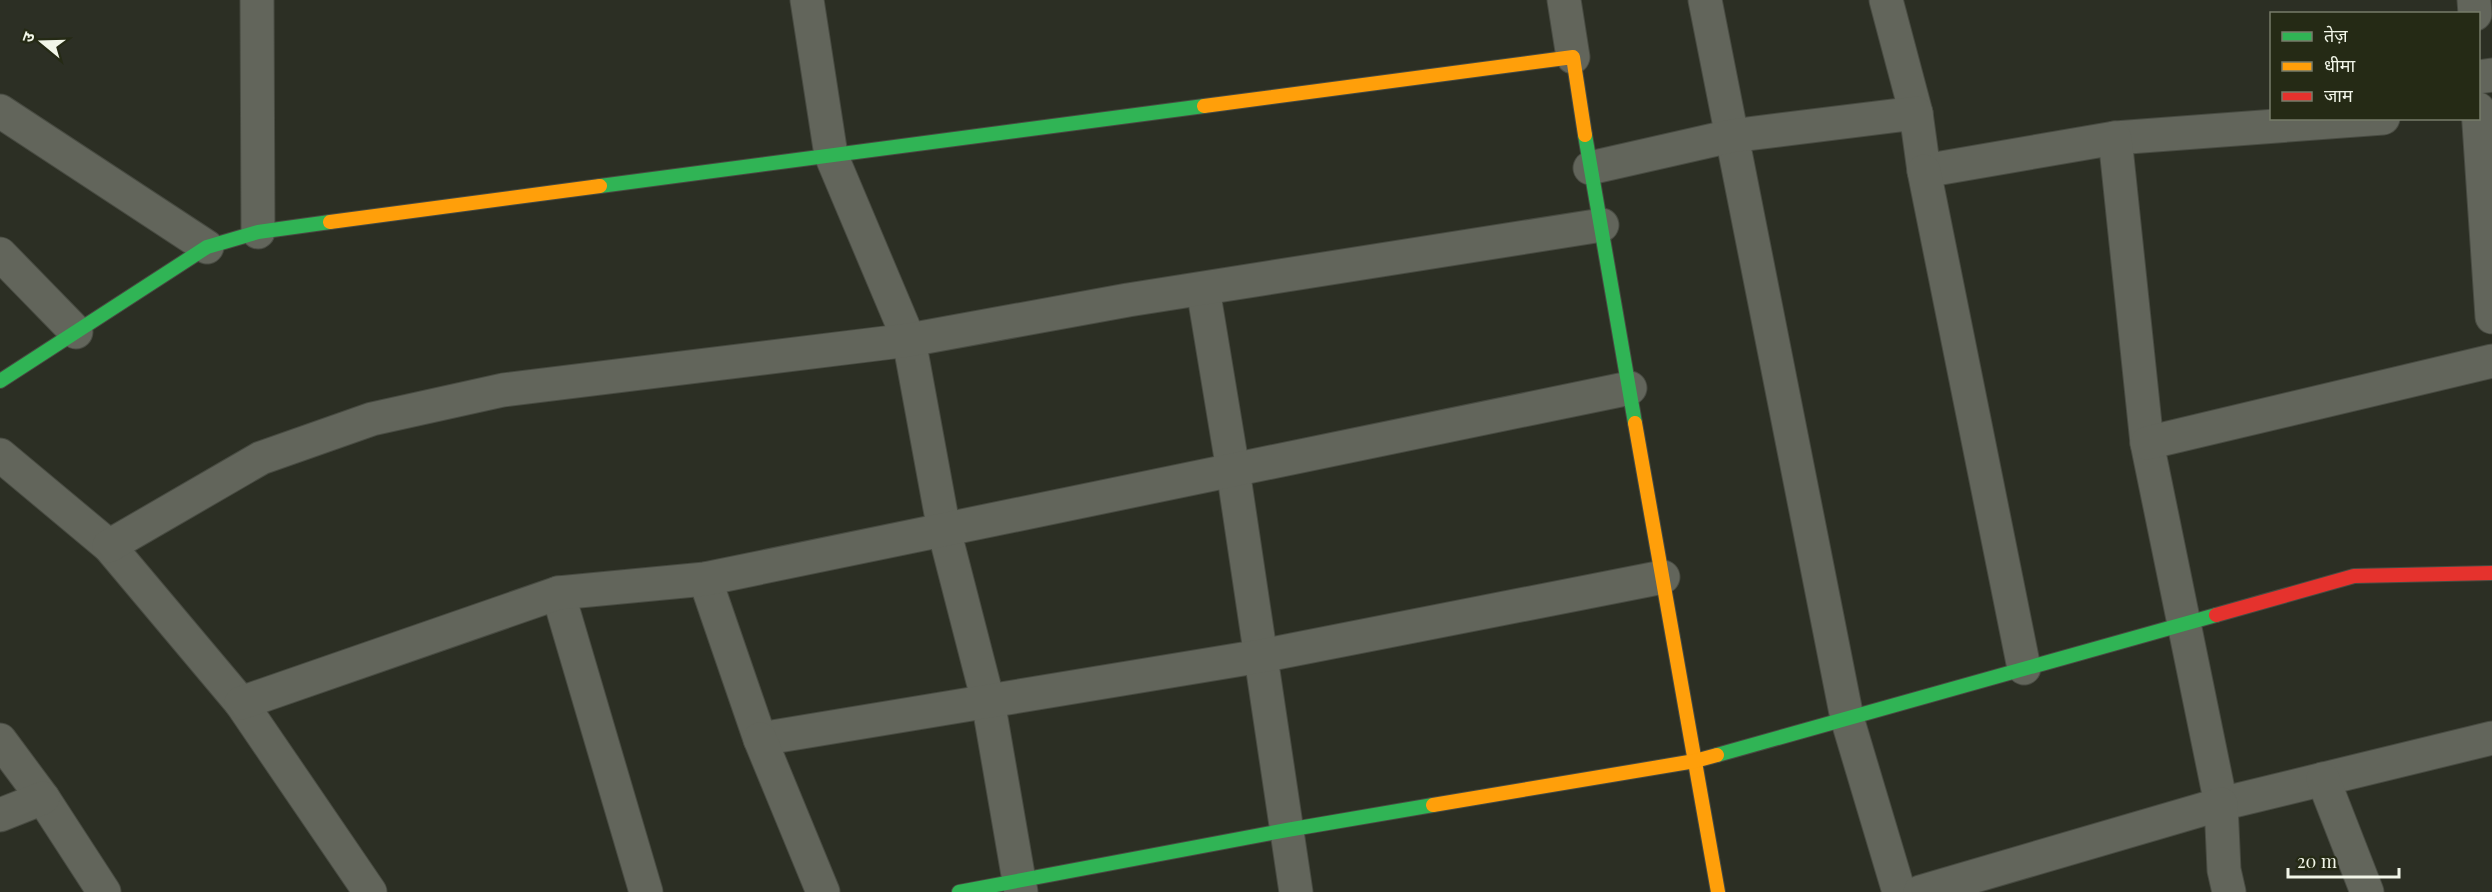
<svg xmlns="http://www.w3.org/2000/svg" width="2492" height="892" viewBox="0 0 2492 892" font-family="'Playfair Display','Noto Sans Devanagari',serif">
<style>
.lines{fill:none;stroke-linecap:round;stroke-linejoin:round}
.street-casing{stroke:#484b42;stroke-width:35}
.fast-casing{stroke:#484b42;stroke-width:16}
.slow-casing{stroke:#484b42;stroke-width:16}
.jam-casing{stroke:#484b42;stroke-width:16}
.street{stroke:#62655b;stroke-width:33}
.fast{stroke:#30b455;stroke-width:14}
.slow{stroke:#ff9f0a;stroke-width:14}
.jam{stroke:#e5322d;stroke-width:14}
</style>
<rect width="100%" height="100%" fill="#2c2f24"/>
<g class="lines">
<!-- street casing -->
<g class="street-casing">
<g id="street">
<path d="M257,0l1,232"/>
<path d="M807,0l24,155 78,185 35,190 44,171 33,191"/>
<path d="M1564,0l9,57"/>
<path d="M1705,0l142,718 52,174"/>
<path d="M1886,0l30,113"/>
<path d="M2474,0l1,14"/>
<path d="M2478,77l14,-2"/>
<path d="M2478,109l14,208"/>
<path d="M0,111l207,136"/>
<path d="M2115,138l268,-20"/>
<path d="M1590,168l141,-32 185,-23 8,58 191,-33 32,305 74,361 271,-66"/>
<path d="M1924,171l100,497"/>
<path d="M0,254l76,78"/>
<path d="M1203,289l30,181 63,422"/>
<path d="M2147,443l345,-82"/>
<path d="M0,455l109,91 132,157 129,189"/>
<path d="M109,546l152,-88 111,-39 131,-29 406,-50 219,-40 474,-75"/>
<path d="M705,579l55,160 501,-83 402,-79"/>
<path d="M558,593l88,299"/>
<path d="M241,703l317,-110 147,-14 925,-191"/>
<path d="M760,739l63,153"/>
<path d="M0,740l43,58 61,94"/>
<path d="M2323,779l44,113"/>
<path d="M0,815l43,-17"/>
<path d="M1920,892l301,-88 3,66 5,22"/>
</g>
</g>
<!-- fast casing -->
<g class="fast-casing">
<g id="fast">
<path d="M1585,135l50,288"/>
<path d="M600,186l604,-80"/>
<path d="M0,381l207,-134 51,-15 72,-10"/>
<path d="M1717,755l499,-140"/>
<path d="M959,892l328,-62 146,-25"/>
</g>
</g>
<!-- slow casing -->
<g class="slow-casing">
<g id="slow">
<path d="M1204,106l369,-49 12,78"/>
<path d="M330,222l270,-36"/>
<path d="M1635,423l83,469"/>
<path d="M1433,805l262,-44 22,-6"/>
</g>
</g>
<!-- jam casing -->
<g class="jam-casing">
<path id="jam" d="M2216,615l138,-39 138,-3"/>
</g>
<!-- street -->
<use href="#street" class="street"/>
<!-- fast -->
<use href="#fast" class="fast"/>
<!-- slow -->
<use href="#slow" class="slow"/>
<!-- jam -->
<use href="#jam" class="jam"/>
</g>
<!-- legend -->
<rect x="2270" y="12" width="210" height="108" fill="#252a15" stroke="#777c6a" stroke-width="1.5"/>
<rect x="2282" y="32" width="30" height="9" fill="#30b455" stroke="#777c6a" stroke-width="1.5"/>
<text x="2324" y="42" font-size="18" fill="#f2f6e9">तेज़</text>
<rect x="2282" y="62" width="30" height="9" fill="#ff9f0a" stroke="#777c6a" stroke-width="1.5"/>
<text x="2324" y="72" font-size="18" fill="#f2f6e9">धीमा</text>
<rect x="2282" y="92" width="30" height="9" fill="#e5322d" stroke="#777c6a" stroke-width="1.5"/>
<text x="2324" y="102" font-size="18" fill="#f2f6e9">जाम</text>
<!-- north arrow -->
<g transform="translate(42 42) rotate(289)" stroke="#252a15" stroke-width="4.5" paint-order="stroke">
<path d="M0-4.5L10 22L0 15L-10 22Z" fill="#f2f6e9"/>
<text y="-9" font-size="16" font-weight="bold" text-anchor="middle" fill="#f2f6e9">उ</text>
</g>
<!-- scale -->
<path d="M2288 868v9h111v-9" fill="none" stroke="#f2f6e9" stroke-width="3"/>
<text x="2297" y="868" font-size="18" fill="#f2f6e9" stroke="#252a15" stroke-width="4.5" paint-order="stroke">20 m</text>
</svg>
